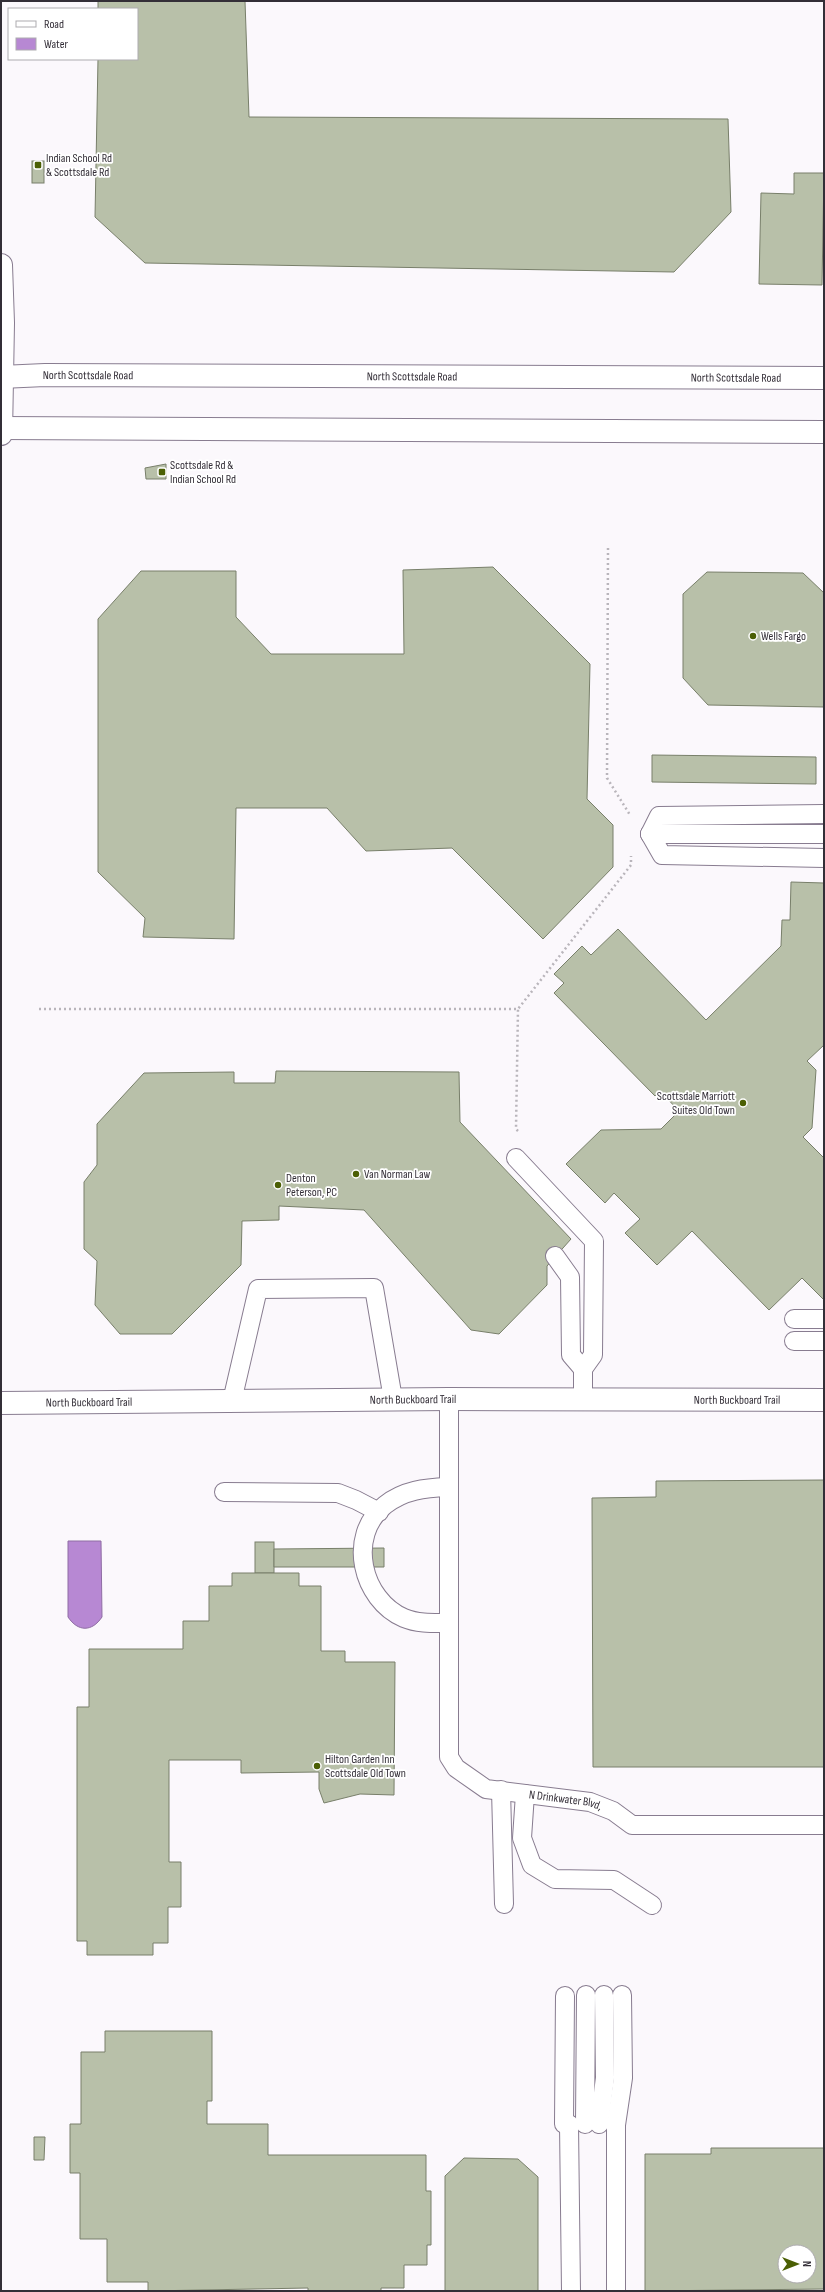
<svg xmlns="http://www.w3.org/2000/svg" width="825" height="2292" viewBox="0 0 825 2292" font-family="'Sofia Sans Condensed',sans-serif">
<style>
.water{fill:#b788d3;stroke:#8f6da4}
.building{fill:#b8c0a9;stroke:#787f6a;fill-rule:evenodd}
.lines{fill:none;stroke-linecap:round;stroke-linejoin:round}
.lane-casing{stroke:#887c90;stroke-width:20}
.street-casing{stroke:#887c90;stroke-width:24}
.secondary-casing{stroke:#887c90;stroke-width:24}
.path{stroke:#b9b5bb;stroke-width:2.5;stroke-dasharray:2 3;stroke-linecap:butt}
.lane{stroke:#fff;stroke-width:18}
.street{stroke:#fff;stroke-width:22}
.secondary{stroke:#fff;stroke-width:22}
.poi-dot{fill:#4b5f04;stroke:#fff;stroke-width:1.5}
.labels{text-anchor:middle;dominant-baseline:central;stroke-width:3.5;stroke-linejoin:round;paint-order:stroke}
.poi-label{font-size:12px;fill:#332e37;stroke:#fff;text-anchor:start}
.street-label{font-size:12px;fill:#332e37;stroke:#fff}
</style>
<rect width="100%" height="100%" fill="#fbf8fc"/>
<!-- water -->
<path class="water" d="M68,1541h33l1,76c-10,15 -24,15 -34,0z"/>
<!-- building -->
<g class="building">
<path d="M98,1h147l4,116 479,2 3,93 -57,60 -529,-9 -50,-46 3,-158h39v-50h-39z"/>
<rect x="32" y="161" width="12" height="22"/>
<path d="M794,173h30l-2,112 -63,-1 2,-91 33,1z"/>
<path d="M166,464v15h-20l-1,-11z"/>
<path d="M493,567l97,97 -3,135 26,26v42l-70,72 -91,-91 -86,3 -39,-43h-91l-2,131 -91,-2 2,-19 -47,-46v-253l43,-48h95v46l35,37h133l-1,-84z"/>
<path d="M707,572l96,1 21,20v114l-116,-2 -25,-27v-84z"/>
<path d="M652,755l164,2v27l-164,-2z"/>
<path d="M791,882l33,1v162l-17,16 9,9 -4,58 -9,9 21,21v142l-22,-22 -33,32 -77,-79 -35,34 -32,-32 15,-14 -26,-26 -9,10 -39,-39 35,-34 60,-1 18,-18 -19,-20 -5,5 -101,-103 10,-10 -10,-9 28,-28 9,9 27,-26 88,91 75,-74 1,-26h8z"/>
<path d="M276,1071l183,1 1,50 111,117 -24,27v19l-48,49 -28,-4 -107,-120 -85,-4v14l-37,1 -1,44 -69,69h-52l-25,-29 2,-44 -13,-12v-67l13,-17v-41l47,-51 90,-1v11h41z"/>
<path d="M824,1480v287h-231l-1,-269 64,-1v-16z"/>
<rect x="255" y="1542" width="19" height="31"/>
<path d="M384,1548v19h-110v-18z"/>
<path d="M232,1573h67v13h22v65h24v11h50l-1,133 -34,-1 -36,9 -5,-14v-17l-78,1v-13h-72v102h12v45h-13v36h-15v12h-66v-14h-10v-234h12v-58h94v-28h26v-35h23z"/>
<path d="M105,2031h107v70h-5v23h61v31h158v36h5v54h-4v20h-23v23h-23v3h-73v-3l-160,3v-9h-41v-43h-27v-66h-10v-49h11v-72h24z"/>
<path d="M34,2137h11l-1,23h-10z"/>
<path d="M711,2148h113v141l-179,2v-137h66zM785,2252h24v24h-24z"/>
<path d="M464,2158l54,1 20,18v114h-93v-115z"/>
</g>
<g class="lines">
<!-- lane casing -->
<g class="lane-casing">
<g id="lane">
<path d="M650,834l12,21 162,3"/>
<path d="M650,834l9,-18 165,-2"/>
<path d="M650,834h174"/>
<path d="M516,1158l78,83 -1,114 -10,14v30"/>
<path d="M555,1256l15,21 1,78 12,14"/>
<path d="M794,1319h30"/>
<path d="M794,1341h30"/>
<path id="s1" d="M449,1399v358l7,11 30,21 104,13 23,9 19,14h192"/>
<path d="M232,1401l26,-112 116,-1 19,111"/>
<path d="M448,1487c-23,1 -44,3 -63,18 -39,31 -23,95 19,113 14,6 31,5 45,5"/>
<path d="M224,1492l114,1 18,7 23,12"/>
<path d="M501,1790l3,114"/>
<path d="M525,1794l-3,44 10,27 23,14 59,1 38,25"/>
<path d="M564,2124l1,-128"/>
<path d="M569,2124l2,167"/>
<path d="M585,2124l1,-129"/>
<path d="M599,2124l6,-46 -1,-83"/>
<path d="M616,2291v-166l7,-47 -1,-83"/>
</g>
</g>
<!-- street casing -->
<g class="street-casing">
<g id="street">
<path id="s2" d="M1,1403l448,-4 375,1"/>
</g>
</g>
<!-- secondary casing -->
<g class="secondary-casing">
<g id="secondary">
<path d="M1,265l2,58 -2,111"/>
<path id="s3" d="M1,377l44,-2 779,3"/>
<path d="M1,428l823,4"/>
</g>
</g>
<!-- path -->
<g class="path">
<path d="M608,548l-1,230 23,37"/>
<path d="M39,1009h479l113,-144v-9"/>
<path d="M518,1131l-2,-2 2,-120"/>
</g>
<!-- lane -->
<use href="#lane" class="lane"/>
<!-- street -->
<use href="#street" class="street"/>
<!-- secondary -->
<use href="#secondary" class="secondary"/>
</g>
<!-- markers -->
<g class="poi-dot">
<rect x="34" y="161" width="8" height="8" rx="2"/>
<rect x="158" y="468" width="8" height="8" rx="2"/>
<circle cx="753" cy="636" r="4"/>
<circle cx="743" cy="1103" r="4"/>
<circle cx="356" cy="1174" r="4"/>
<circle cx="278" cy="1185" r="4"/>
<circle cx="317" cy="1766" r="4"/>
</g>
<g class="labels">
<!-- poi labels -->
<g class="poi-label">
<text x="46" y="158">Indian School Rd<tspan x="46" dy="14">&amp; Scottsdale Rd</tspan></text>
<text x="170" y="465">Scottsdale Rd &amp;<tspan x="170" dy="14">Indian School Rd</tspan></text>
<text x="761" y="636">Wells Fargo</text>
<text x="735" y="1096" text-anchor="end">Scottsdale Marriott<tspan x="735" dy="14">Suites Old Town</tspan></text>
<text x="364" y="1174">Van Norman Law</text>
<text x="286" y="1178">Denton<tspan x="286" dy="14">Peterson, PC</tspan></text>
<text x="325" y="1759">Hilton Garden Inn<tspan x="325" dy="14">Scottsdale Old Town</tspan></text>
</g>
<!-- street labels -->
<g class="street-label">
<text stroke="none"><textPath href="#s3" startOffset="87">North Scottsdale Road</textPath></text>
<text stroke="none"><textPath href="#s3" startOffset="411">North Scottsdale Road</textPath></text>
<text stroke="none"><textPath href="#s3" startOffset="735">North Scottsdale Road</textPath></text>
<text stroke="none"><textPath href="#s2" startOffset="412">North Buckboard Trail</textPath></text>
<text stroke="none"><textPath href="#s2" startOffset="736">North Buckboard Trail</textPath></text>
<text stroke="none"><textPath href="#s2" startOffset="88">North Buckboard Trail</textPath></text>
<text stroke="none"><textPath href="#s1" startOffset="488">N Drinkwater Blvd,</textPath></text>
</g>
</g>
<!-- border -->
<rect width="825" height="2292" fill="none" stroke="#332e37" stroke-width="4"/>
<!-- legend -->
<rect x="8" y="8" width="130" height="52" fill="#ffffff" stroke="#adabaf"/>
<rect x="16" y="21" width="20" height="6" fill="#ffffff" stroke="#adabaf"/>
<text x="44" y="28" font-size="12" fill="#332e37">Road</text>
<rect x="16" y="38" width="20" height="12" fill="#b788d3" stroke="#adabaf"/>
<text x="44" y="48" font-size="12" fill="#332e37">Water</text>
<!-- north arrow -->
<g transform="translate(797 2264) rotate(90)"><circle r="19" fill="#ffffff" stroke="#adabaf"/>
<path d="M0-3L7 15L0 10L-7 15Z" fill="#4b5f04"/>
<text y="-6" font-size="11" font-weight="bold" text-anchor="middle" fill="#332e37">N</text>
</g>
</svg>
